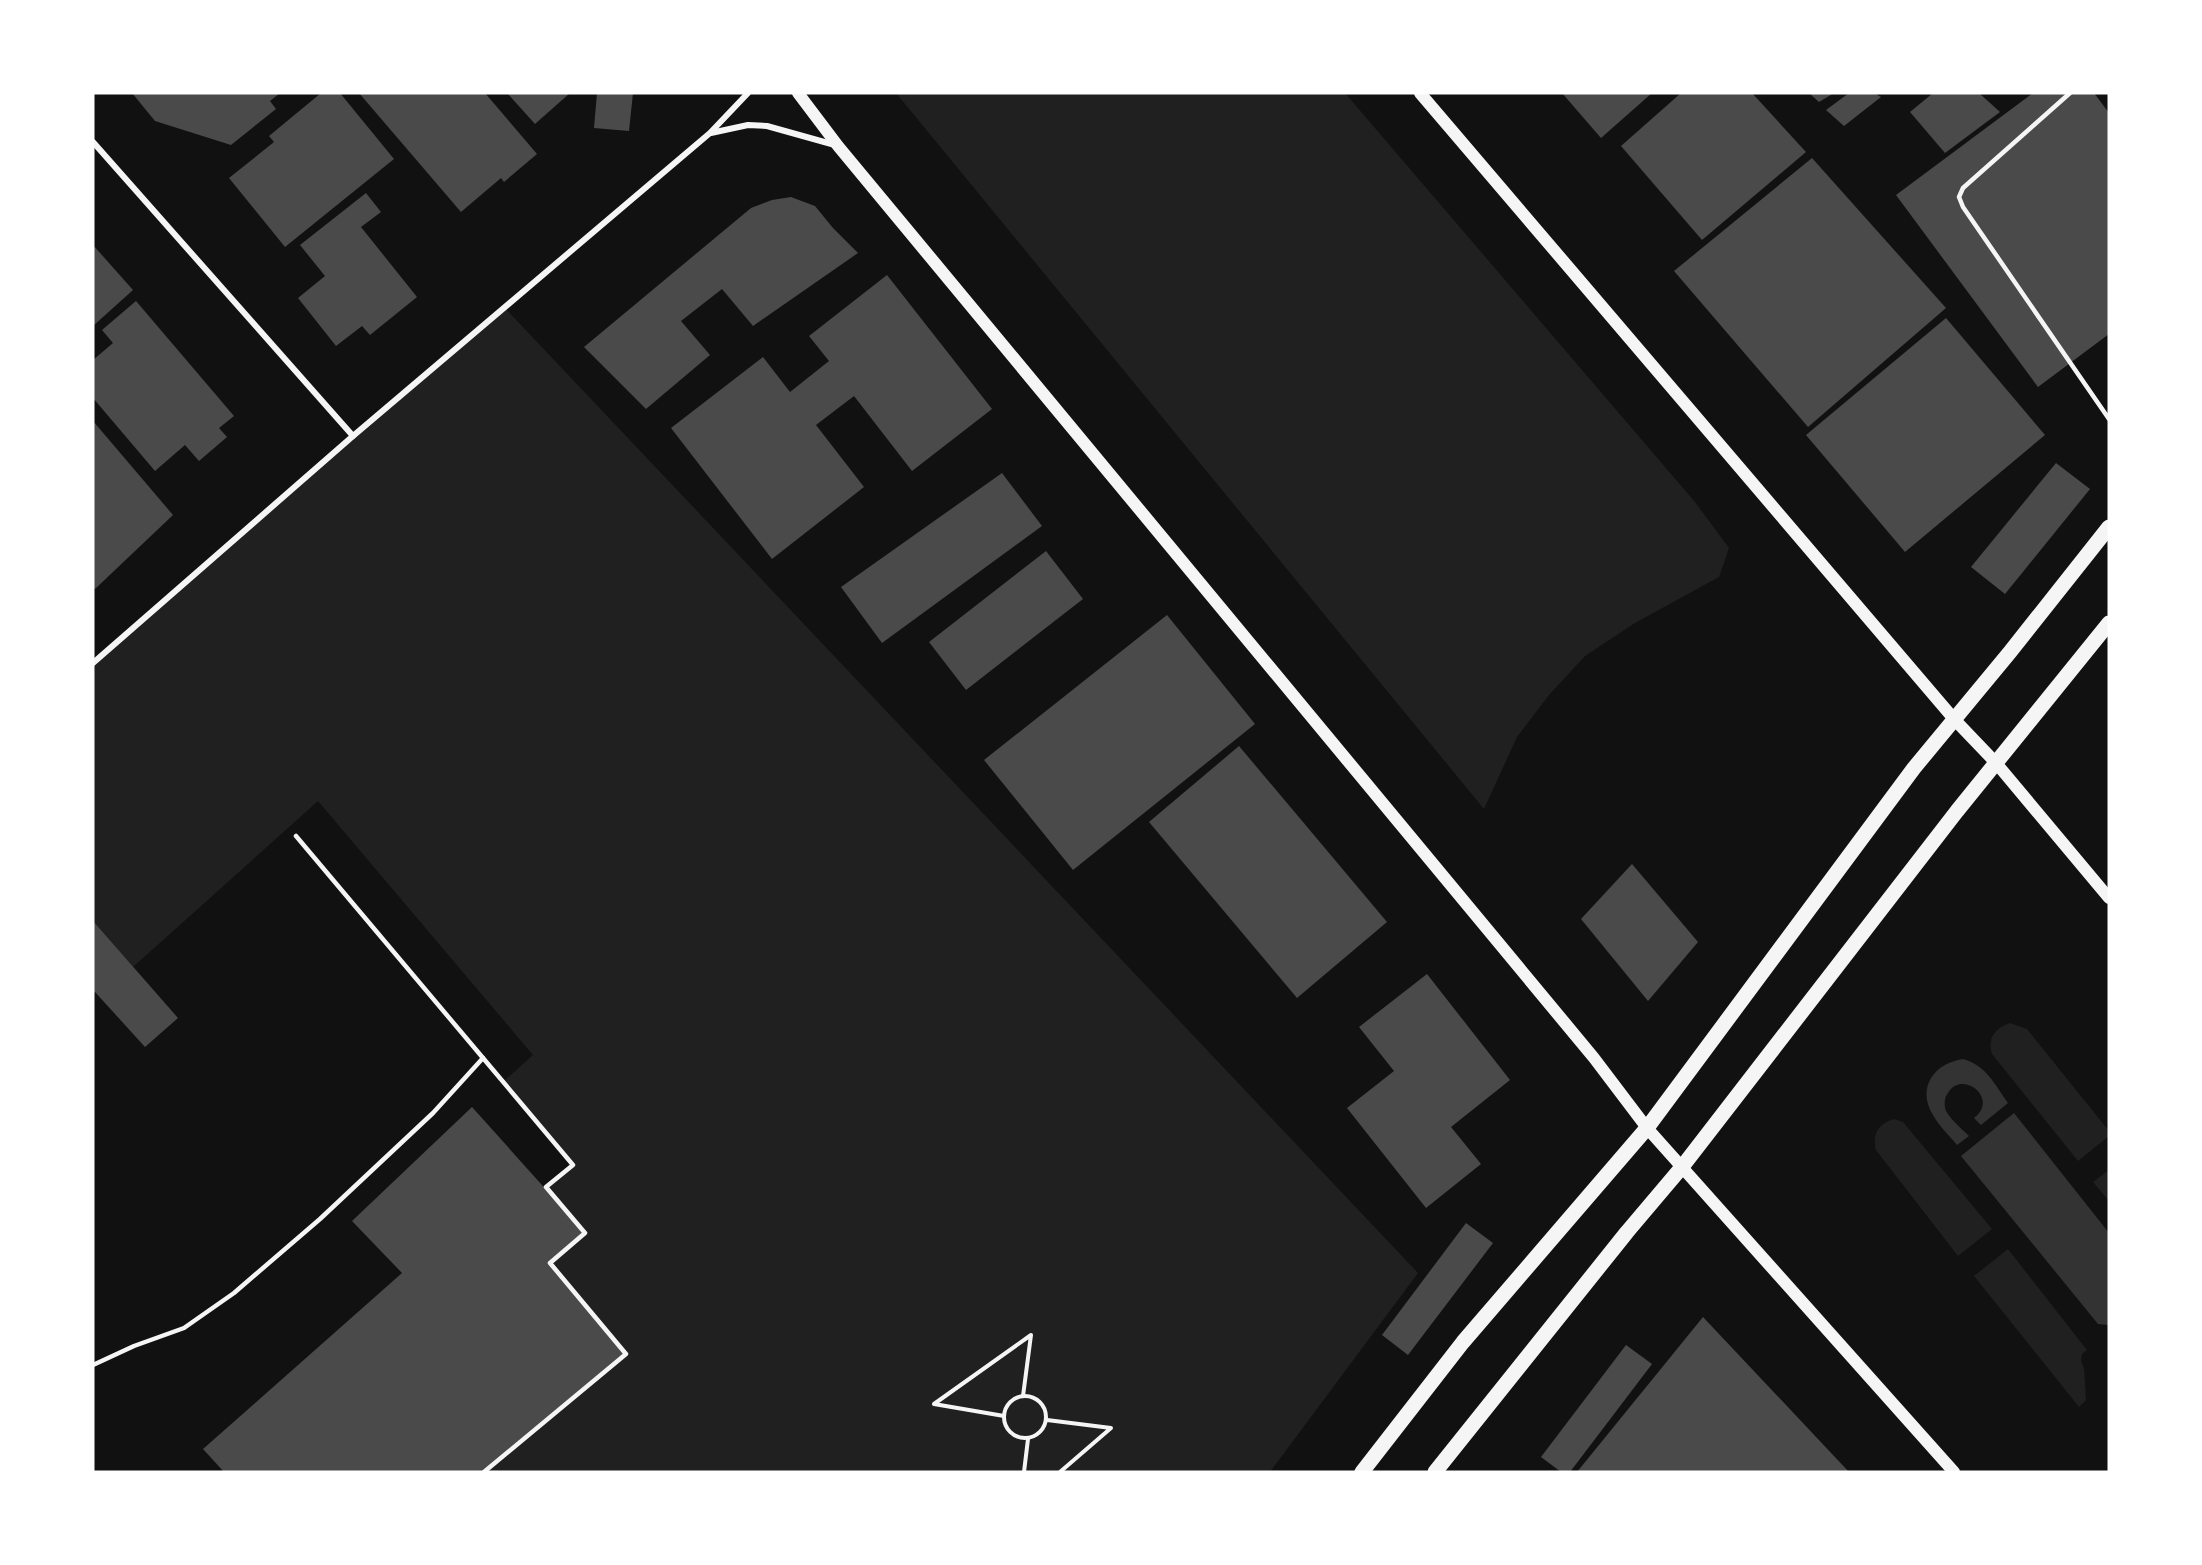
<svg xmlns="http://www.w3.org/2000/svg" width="2202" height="1565" viewBox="0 0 2202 1565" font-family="'Asap Condensed',sans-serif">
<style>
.green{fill:#202020}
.water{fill:#333}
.building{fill:#4a4a4a}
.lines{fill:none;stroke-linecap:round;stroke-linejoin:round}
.path{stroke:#f5f5f5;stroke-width:4}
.service{stroke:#f5f5f5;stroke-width:4.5}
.minor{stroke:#f5f5f5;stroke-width:6}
.secondary{stroke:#f5f5f5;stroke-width:12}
.primary{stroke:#f5f5f5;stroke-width:15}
</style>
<rect width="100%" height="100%" fill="#111"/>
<!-- green -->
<g class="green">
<path d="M896,93h449l350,409 34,46 -10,29 -84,46 -50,33 -36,39 -32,42 -33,72z"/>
<path d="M504,307l914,966 -148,199h-798l78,-209 -4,-76 27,-22 -69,-84 29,-26 -215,-254 -185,166 -40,-46v-256z"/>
<path d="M2010,1023l17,6 82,102v5l-31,25 -86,-107c-5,-16 3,-26 18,-31z"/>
<path d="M1894,1119l9,3 89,107 -34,27 -82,-106c-4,-16 2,-26 18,-31z"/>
<path d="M2109,1170v31l-16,-19z"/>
<path d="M2008,1249l79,101 -5,4 -1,7 3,7 2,32 -7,7 -105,-131z"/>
</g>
<!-- water -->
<g class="water">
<path d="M1963,1059c23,6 32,26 45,44l-27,22 -7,-7c26,-19 -12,-49 -26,-25 -4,5 -4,12 -2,18 5,9 16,18 23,25l-12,9c-8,-10 -18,-19 -24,-30 -17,-28 2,-52 30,-56z"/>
<path d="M2014,1113l95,120 -1,92 -10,-1 -137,-168z"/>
</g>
<!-- building -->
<g class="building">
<path d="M132,93h148l-10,8 6,8 -45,36 -76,-24z"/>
<path d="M321,93h19l54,66 -109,88 -56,-69 45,-36 -5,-6z"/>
<path d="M359,93h126l52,61 -33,28 -3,-4 -40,34z"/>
<path d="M507,93h63l-35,31z"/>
<path d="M597,93h36l-4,38 -35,-3z"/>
<path d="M1562,93h90l-51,45z"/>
<path d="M1681,93h71l54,59 -104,88 -81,-94z"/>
<path d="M1809,93h25l-15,9z"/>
<path d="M1849,93h25l7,4 -37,29 -18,-16z"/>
<path d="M1933,93h46l21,19 -55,41 -35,-41z"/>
<path d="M2033,93h61l15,20v221l-71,53 -142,-192z"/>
<path d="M1812,158l134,150 -138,119 -134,-156z"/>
<path d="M366,193l15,19 -20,15 56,70 -47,38 -8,-9 -26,20 -38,-48 27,-22 -25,-31z"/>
<path d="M791,197l24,9 18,22 25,25 -105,73 -31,-37 -41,32 29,34 -64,54 -62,-62 167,-139 21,-8z"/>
<path d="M93,245l40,45 -40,36z"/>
<path d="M887,275l105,134 -80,62 -58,-75 -38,29 48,62 -92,72 -101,-131 92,-71 27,35 39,-31 -20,-25z"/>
<path d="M136,301l98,115 -15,12 8,9 -28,24 -14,-16 -30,26 -62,-73v-38l20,-17 -11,-13z"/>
<path d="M1946,318l99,117 -140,117 -99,-117z"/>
<path d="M93,421l80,94 -78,74 -2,-3z"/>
<path d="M2056,463l34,26 -85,105 -34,-27z"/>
<path d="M1002,473l40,53 -160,117 -41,-56z"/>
<path d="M1046,551l37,48 -117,91 -37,-48z"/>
<path d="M1167,615l88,109 -182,146 -89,-110z"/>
<path d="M1239,746l148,176 -90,76 -148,-176z"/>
<path d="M1632,864l66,78 -50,59 -67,-82z"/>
<path d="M93,921l85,97 -33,29 -50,-55 -2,1z"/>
<path d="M1427,974l83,106 -59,47 30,37 -55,44 -79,-100 47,-37 -35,-44z"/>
<path d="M472,1107l113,126 -35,30 76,91 -142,118h-260l-21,-23 199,-176 -50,-52z"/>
<path d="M1466,1223l27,20 -85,112 -26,-20z"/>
<path d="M1703,1317l146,155h-272z"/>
<path d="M1626,1345l26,19 -82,108h-9l-20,-15z"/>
</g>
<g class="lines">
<!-- path -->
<g class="path">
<circle cx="1025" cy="1417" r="21"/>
<path d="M1004,1416l-70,-12 97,-69 -8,61"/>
<path d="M1047,1420l64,8 -51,44"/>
<path d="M1024,1472l4,-33"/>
</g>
<!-- service -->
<g class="service">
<path d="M2070,93l-107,95 -4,9 4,10 146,212"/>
<path d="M483,1058l90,107 -27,22 39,46 -35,30 76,91 -142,118"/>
<path d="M93,1365l41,-19 50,-18 50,-35 86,-74 113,-106 50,-55 -187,-222"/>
</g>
<!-- minor -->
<g class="minor">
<path d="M711,133l37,-8 19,1 68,19"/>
<path d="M93,142l260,294"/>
<path d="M93,663l260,-227 357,-303 38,-40"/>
</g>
<!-- secondary -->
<g class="secondary">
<path d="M798,93l40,53 756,912 53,70 307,344"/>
<path d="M1420,93l534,626 42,44 113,135"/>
</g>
<!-- primary -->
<g class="primary">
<path d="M1362,1472l101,-130 184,-214 267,-360 96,-116 99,-125"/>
<path d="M1435,1472l192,-240 55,-65 275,-356 152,-188"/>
</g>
</g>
<!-- border -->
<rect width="2202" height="1565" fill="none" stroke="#ffffff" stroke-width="189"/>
</svg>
